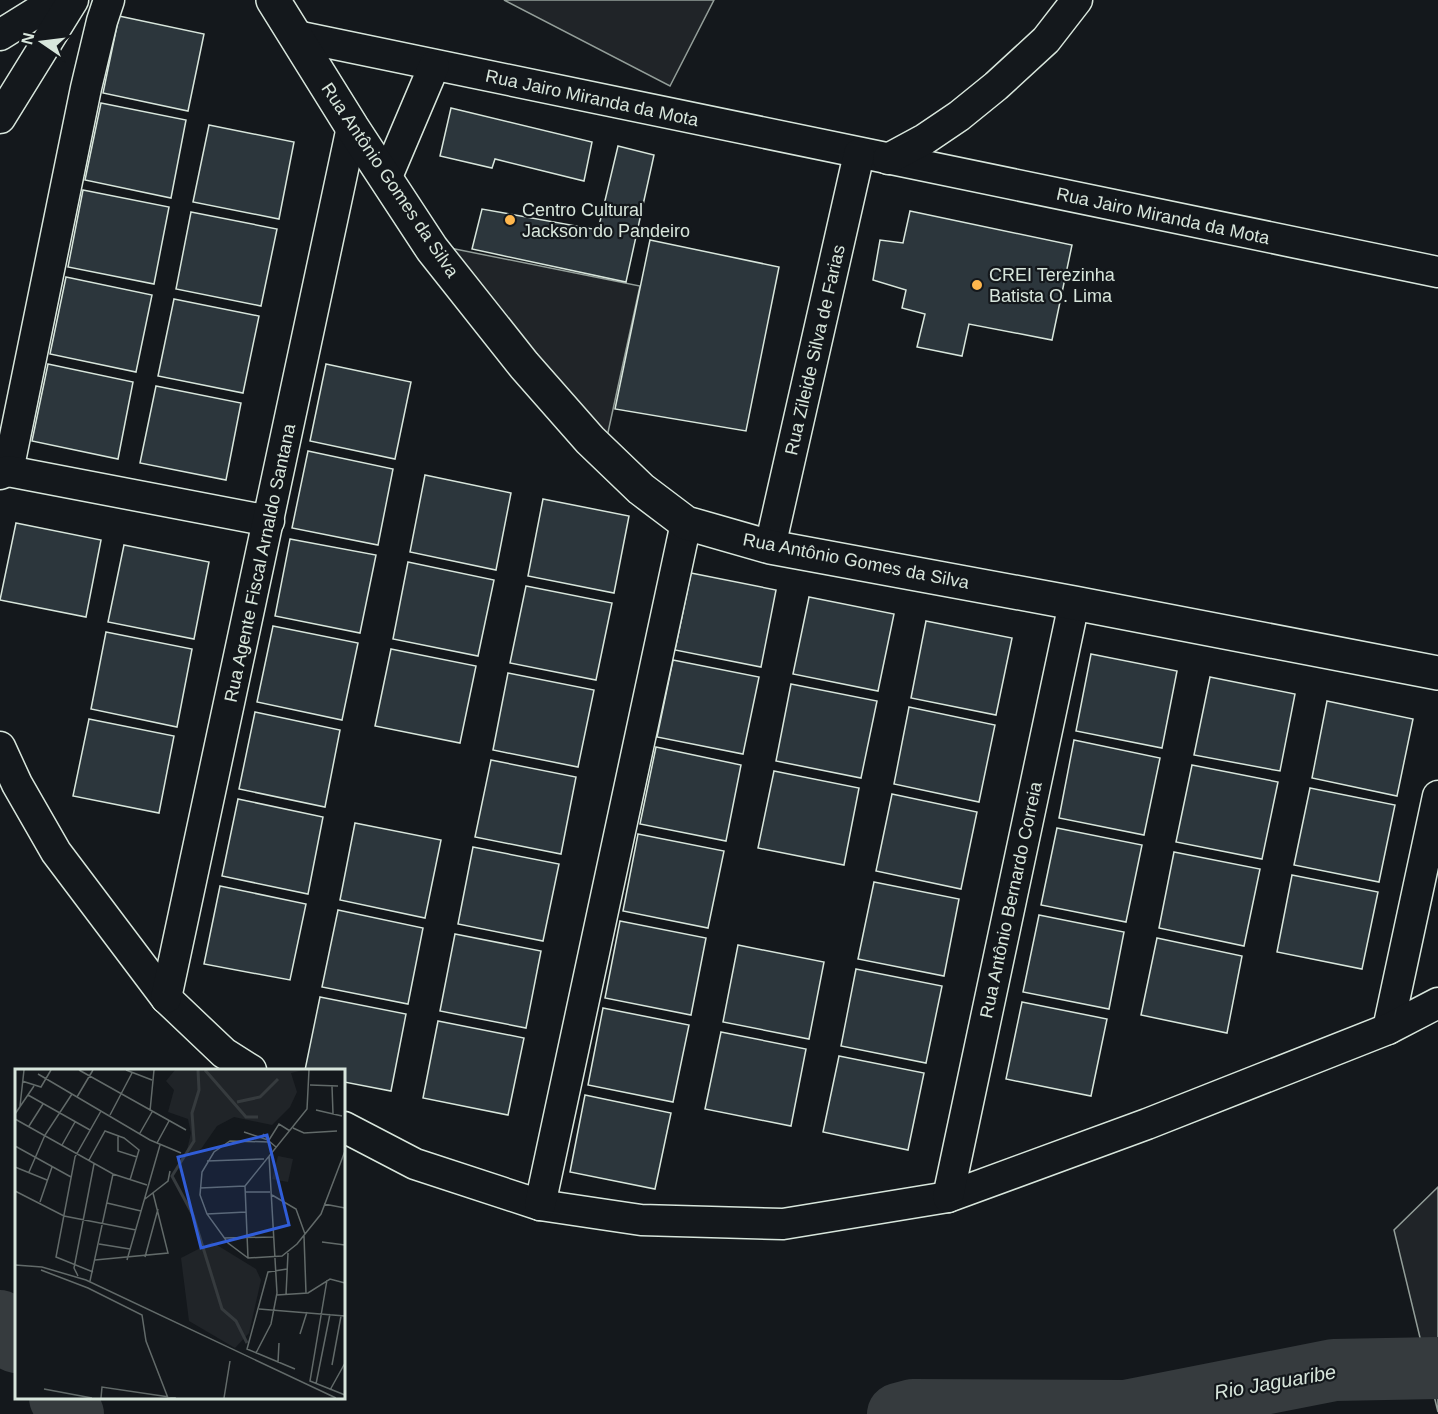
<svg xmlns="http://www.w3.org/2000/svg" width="1438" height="1414" viewBox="0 0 1438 1414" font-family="Arial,sans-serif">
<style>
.green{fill:#202428;stroke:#939e99;stroke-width:1.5}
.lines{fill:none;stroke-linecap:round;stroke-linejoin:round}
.river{stroke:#363b3e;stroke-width:62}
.building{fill:#2c363c;stroke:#d8e6dc;stroke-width:1.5}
.minor-casing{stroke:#d8e6dc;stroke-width:33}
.tertiary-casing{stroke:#d8e6dc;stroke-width:36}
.minor{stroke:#14181c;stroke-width:30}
.tertiary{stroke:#14181c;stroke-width:33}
.poi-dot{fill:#ffb74d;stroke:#14181c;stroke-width:2}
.labels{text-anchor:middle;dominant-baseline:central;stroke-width:4.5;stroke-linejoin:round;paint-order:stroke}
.street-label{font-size:18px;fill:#d8e6dc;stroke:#14181c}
.poi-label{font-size:18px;fill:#d8e6dc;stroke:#14181c;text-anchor:start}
.water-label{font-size:20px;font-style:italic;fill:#d8e6dc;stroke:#14181c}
.inset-river{fill:none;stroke:#363b3e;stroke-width:3}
.inset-road{fill:none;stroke:#626a69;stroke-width:1.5}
.view{fill:#305dd8;fill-opacity:0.15;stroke:#305dd8;stroke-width:3}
.inset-edge{fill:none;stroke:#d8e6dc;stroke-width:3}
</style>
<rect width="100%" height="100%" fill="#14181c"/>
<!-- green -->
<g class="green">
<path d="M504,0h210l-44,86z"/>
<path d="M440,246l200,40 -35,160z"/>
<path d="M1438,1187v225l-44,-182z"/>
</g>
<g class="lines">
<!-- river -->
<g class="river">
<path d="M0,1321l16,21"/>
<path d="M60,1398l13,16"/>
<path d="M898,1414l15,-4 213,1 208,-41 104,-2"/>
</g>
</g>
<!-- building -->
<g class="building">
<path d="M119,16l85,18 -16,77 -85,-18z"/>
<path d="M101,103l85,17 -15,78 -86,-18z"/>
<path d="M451,108l141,34 -8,39 -89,-22 -3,9 -52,-12z"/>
<path d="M209,125l85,17 -15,77 -86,-17z"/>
<path d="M618,146l36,9 -28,127 -154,-33 10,-40 116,21z"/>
<path d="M83,190l86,17 -15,77 -86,-17z"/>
<path d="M910,211l162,34 -20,95 -83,-16 -7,32 -45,-9 8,-33 -23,-6 4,-18 -33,-10 7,-40 23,3z"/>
<path d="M191,212l86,17 -16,77 -85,-17z"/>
<path d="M650,240l129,27 -33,164 -131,-22z"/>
<path d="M66,277l86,18 -16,77 -86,-18z"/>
<path d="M174,299l85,17 -16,77 -85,-17z"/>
<path d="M48,364l85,18 -15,77 -86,-18z"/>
<path d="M326,364l85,18 -16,77 -85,-18z"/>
<path d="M156,386l85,17 -15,77 -86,-17z"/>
<path d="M308,451l85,18 -15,76 -86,-17z"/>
<path d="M425,475l86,18 -15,77 -86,-18z"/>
<path d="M543,499l86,17 -15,77 -86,-17z"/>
<path d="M16,523l85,17 -15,77 -86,-17z"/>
<path d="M290,539l86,16 -16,78 -85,-17z"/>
<path d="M124,545l85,17 -15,77 -86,-17z"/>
<path d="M408,562l86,18 -16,76 -85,-17z"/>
<path d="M691,573l85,17 -15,77 -86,-17z"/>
<path d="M526,586l86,17 -16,77 -86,-17z"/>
<path d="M809,597l85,17 -16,77 -85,-17z"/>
<path d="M926,621l86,17 -16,77 -85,-17z"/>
<path d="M273,626l85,17 -16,77 -85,-18z"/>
<path d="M106,632l86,17 -15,78 -86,-18z"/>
<path d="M391,649l85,17 -16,77 -85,-17z"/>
<path d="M1091,654l86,17 -15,77 -86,-17z"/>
<path d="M673,660l86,17 -16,77 -86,-17z"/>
<path d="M508,673l86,17 -16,77 -85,-17z"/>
<path d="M1210,677l85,17 -15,77 -86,-16z"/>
<path d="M791,684l86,17 -16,77 -85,-17z"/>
<path d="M1327,701l86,18 -16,77 -85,-18z"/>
<path d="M909,707l86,18 -16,77 -85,-18z"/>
<path d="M255,712l85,18 -15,77 -86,-18z"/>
<path d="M89,719l85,17 -15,77 -86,-17z"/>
<path d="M1074,740l86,18 -16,77 -85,-17z"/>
<path d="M656,747l85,18 -15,76 -86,-17z"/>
<path d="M491,760l85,17 -15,77 -86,-17z"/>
<path d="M1192,765l86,17 -16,77 -86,-17z"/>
<path d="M774,771l85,17 -15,77 -86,-17z"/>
<path d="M1310,788l85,17 -16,77 -85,-17z"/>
<path d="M892,794l85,18 -16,77 -85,-18z"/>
<path d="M238,799l85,18 -15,77 -86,-18z"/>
<path d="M355,823l86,17 -16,78 -85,-18z"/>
<path d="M1057,828l85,17 -16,77 -85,-17z"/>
<path d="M638,834l86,17 -16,77 -85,-17z"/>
<path d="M473,847l86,17 -16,77 -85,-17z"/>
<path d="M1174,852l86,17 -16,77 -85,-18z"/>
<path d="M1292,875l86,17 -16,77 -85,-17z"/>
<path d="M874,882l85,17 -15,77 -86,-17z"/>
<path d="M220,886l86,18 -16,76 -86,-16z"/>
<path d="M338,910l85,18 -15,76 -86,-17z"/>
<path d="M1039,915l85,17 -15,77 -86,-17z"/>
<path d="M620,921l86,17 -15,77 -86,-17z"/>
<path d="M455,934l86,17 -15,77 -86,-17z"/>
<path d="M1157,938l85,18 -15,77 -86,-18z"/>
<path d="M738,945l86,17 -15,77 -86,-17z"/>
<path d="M856,969l86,17 -16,77 -85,-17z"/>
<path d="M320,997l86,17 -15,77 -47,-9v-12h-39z"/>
<path d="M1022,1002l85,17 -16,77 -85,-17z"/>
<path d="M603,1008l86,17 -16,77 -85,-17z"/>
<path d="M438,1021l86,17 -16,77 -85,-17z"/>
<path d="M721,1032l85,17 -15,77 -86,-17z"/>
<path d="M839,1056l85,17 -16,77 -85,-18z"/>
<path d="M585,1095l86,18 -16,76 -85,-17z"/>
</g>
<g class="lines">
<!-- minor casing -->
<g class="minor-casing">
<g id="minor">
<path d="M0,35l56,-35"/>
<path d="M296,36l1142,236"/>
<path d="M0,118l73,-118"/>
<path d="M888,159l37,-20 34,-23 37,-30 50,-46 31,-40"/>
<path d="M386,179l48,-113"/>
<path d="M8,471l78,-383 16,-67 7,-21"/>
<path d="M0,474l8,-3 261,50"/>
<path d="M770,547l89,-393"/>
<path d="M0,747l17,37 39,68 110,146 58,55 27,17"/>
<path d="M166,998l186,-871"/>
<path d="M1388,1029l50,-233"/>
<path d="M344,1127l71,37 125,41 101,15 142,4 165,-27 199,-73 241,-95 50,-26"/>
<path d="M948,1197l126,-594"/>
<path d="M540,1205l146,-682"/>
</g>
</g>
<!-- tertiary casing -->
<g class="tertiary-casing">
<path id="tertiary" d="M273,0l79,127 80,122 92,116 66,75 51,49 45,34 84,24 304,56 364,70"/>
</g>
<!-- minor -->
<use href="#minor" class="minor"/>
<!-- tertiary -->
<use href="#tertiary" class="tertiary"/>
</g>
<!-- markers -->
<g class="poi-dot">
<circle cx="510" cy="220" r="6"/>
<circle cx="977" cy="285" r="6"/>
</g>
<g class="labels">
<!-- street labels -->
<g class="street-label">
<text transform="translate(592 98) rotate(12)">Rua Jairo Miranda da Mota</text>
<text transform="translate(390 180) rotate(56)">Rua Antônio Gomes da Silva</text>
<text transform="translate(1163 216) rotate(12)">Rua Jairo Miranda da Mota</text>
<text transform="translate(815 350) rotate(-77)">Rua Zileide Silva de Farias</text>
<text transform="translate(856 561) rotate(11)">Rua Antônio Gomes da Silva</text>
<text transform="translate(260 563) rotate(-78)">Rua Agente Fiscal Arnaldo Santana</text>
<text transform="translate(1011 900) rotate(-78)">Rua Antônio Bernardo Correia</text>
</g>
<!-- poi labels -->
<g class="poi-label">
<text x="522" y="210">Centro Cultural<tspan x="522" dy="21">Jackson do Pandeiro</tspan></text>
<text x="989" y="275">CREI Terezinha<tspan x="989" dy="21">Batista O. Lima</tspan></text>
</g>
<!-- water labels -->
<g class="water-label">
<text transform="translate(1275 1382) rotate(-10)">Rio Jaguaribe</text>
</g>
</g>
<!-- overview -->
<g transform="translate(15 1069)">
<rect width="330" height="330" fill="#14181c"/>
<path d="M160,1h128l-12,3 6,19 -7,15 -18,18 -38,-8 -17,9 -16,23 -9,5 -5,-4 4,-17 -3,-14 -20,-7 6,-22 -8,-9zM263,87l15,3 -5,23 -16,-3zM197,173l44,27 5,11 -12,53 -14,15 -46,-27 -8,-63z" fill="#202428"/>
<path class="inset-river" d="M183,1l1,20 -7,23 2,28 -22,35 21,39 29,94 14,12 11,22M190,1l41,47h12M222,33l23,-5 18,-18"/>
<path class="inset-road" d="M64,1l107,60M111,1l26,10M23,5l112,66 31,13M7,12l19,6 10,-17M295,16l28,1M317,17l1,28M13,26l62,35M62,28l16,-27M5,37l4,-36M301,41l26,6M135,42l4,-41M0,45l19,-28M95,46l22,-42M0,50l98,55 34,11M14,57l14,-22M278,59l11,5 33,-2M229,63l24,8M125,64l12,-21M248,65l6,6 10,-16 11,7M103,66v16l19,6M142,74l12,-22M47,76l13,-23M0,77l56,31M261,78l-6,-5 -40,-1 -16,11 -12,20 -2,23 7,19 21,29 20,15 34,-2 15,-12 24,-30 24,-63M74,91l16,-29 19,7 15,12 -9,30M192,92l57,-2M0,98l32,13M14,103l16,-37 27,-41M185,119l45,-2M0,122l49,25 72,14M230,123h25M257,126l24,14 9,25M130,130l23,-18 2,-10M25,133l12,-35M92,134l34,8M309,135l21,4M192,145l39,-2M289,167l2,57M209,169l49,-1M307,173l23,3M84,175l31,5M130,188l13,-48M233,189l-3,-72 62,-77 2,-39M80,191l73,-7 -15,-60M112,191l33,-115M0,196l27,2 44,13 250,118M272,200l-19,3 -21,77 48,20M26,201l47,18 54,27 4,26 22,57M78,203l-37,-15 19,-100 26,-46M63,207l-4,-8 20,-104M312,211l-17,101 35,14M75,212l23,-107M262,226l31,-2 22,-14 15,4M271,226l2,-42M244,240l86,7M285,265l7,-22M241,284l15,-29 6,-31 -8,-137M263,293l1,-19M317,296l9,-49M301,315l14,-70M29,320l48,9M315,321l15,-27M86,329l1,-11 74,11M209,329l6,-37"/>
<path class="view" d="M252,66l22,90 -88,23 -23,-91z"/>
<rect width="330" height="330" class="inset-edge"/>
</g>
<!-- north arrow -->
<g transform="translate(42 42) rotate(284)" stroke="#14181c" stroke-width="4.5" paint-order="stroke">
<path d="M0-4.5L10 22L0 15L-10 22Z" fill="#d8e6dc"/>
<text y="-9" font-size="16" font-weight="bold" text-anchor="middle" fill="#d8e6dc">N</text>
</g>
</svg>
